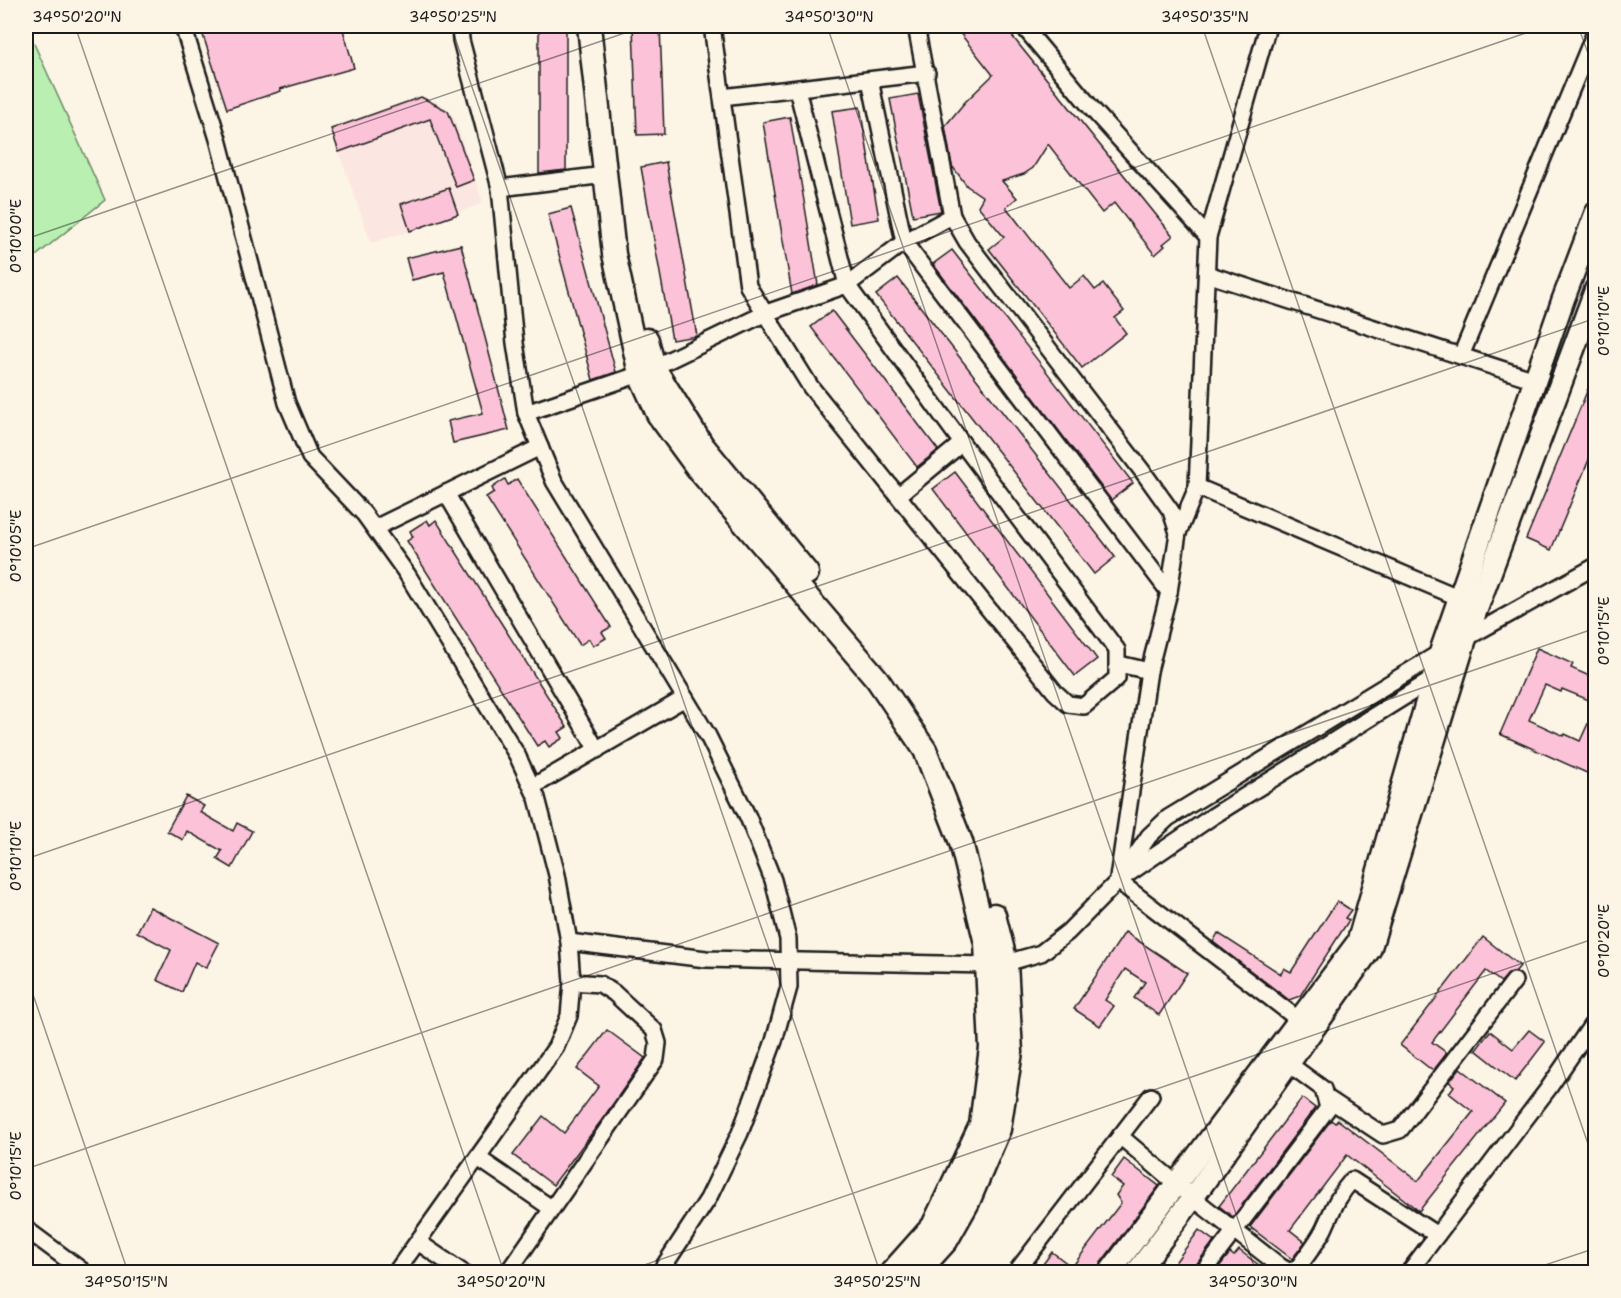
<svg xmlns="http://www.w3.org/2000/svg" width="1621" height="1298" viewBox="0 0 1621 1298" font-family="'Shantell Sans',sans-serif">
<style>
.built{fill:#fce6e1}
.green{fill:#b9efb0;stroke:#6a8666;stroke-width:1.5}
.building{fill:#fbc2d8;stroke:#1c1c1c;stroke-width:1.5}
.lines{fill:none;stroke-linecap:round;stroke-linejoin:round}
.minor-casing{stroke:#1c1c1c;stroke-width:20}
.secondary-casing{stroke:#1c1c1c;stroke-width:26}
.primary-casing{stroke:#1c1c1c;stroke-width:27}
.minor{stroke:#fcf5e5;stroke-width:15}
.secondary{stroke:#fcf5e5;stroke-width:21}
.primary{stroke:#fcf5e5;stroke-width:22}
.ticks{fill:none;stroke:#1c1c1c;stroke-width:1.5;stroke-opacity:0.45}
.neatline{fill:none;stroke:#1c1c1c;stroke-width:2}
.ticks-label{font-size:15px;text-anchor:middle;fill:#1c1c1c}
</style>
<rect width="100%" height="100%" fill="#fcf5e5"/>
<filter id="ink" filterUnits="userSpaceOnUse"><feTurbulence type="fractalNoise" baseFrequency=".0167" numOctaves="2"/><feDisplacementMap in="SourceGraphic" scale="12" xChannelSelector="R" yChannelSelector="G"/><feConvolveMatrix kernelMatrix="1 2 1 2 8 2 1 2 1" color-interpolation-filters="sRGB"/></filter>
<g filter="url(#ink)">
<!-- built -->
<path class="built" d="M428,98l18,9 8,10 29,86 -73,28 -39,12 -40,-114 85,-30z"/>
<!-- green -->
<path class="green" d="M26,26l79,174 -79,64z"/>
<!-- building -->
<g class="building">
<path d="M200,26h142l12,42 -74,21 1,2 -54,18z"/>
<path d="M539,26h27v144l-27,3z"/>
<path d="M633,26h27l4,108 -27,1z"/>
<path d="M967,26h37l169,210 -10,8 2,2 -10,9 -41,-52 -12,10 -54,-69 -15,24 -9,6 -22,7 15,17 -11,9 63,81 15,-12 11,14 8,-6 21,27 -9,7 11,15 -44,35 -93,-119 15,-12 -26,-31 5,-9 -16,-11 -15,-20 -7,-40 20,-24 28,-27 -34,-43z"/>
<path d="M918,94l23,117 -28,5 -23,-117z"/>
<path d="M421,97l27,14 26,69 -18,7 -26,-68 -91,33 -8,-23z"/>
<path d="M860,107l19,112 -29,5 -18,-113z"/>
<path d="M790,117l28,168 -26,9 -29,-172z"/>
<path d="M666,162l31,174 -25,4 -31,-173z"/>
<path d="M449,188l9,26 -48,17 -9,-27z"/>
<path d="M571,208l45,164 -23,8 -45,-166z"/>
<path d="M461,245l48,185 -56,13 -5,-22 35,-8 -39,-141 -32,8 -6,-22z"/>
<path d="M952,250l181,233 -22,17 -178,-236z"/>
<path d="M898,278l217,279 -21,17 -218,-279z"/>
<path d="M832,311l106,139 -21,17 -106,-140z"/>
<path d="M1595,372l1,71 -45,107 -25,-11z"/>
<path d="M955,472l142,187 -22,17 -142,-187z"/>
<path d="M505,479l3,6 9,-6 94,148 -9,5 4,6 -13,8 -4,-7 -9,6 -94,-148 8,-5 -2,-4z"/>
<path d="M427,520l3,5 6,-5 131,207 -8,5 4,6 -14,9 -4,-6 -8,5 -130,-205 6,-4 -3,-6z"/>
<path d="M1537,648l36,16 -2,4 25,11v24l-34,-14 -1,3 -16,-7 -16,35 35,16 1,-2 15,7 16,-35v53l-7,15 -89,-40z"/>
<path d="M186,796l18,10 -4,6 33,19 4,-8 15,8 -20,37 -15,-9 5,-8 -35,-20 -4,9 -16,-9z"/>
<path d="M1337,901l14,9 -6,8 4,2 -49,76 -11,4 -76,-58 5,-9 63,41 3,-6 7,4z"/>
<path d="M150,907l69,36 -13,25 -11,-6 -13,30 -25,-12 14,-30 -34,-18z"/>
<path d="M1125,932l62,41 -28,42 -25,-17 11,-16 -20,-13 -20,31 9,6 -14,20 -26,-17z"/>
<path d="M1483,937l37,29 -4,5 -9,4 -6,7 -15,-11 -54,71 15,11 -14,18 -33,-26z"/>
<path d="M607,1030l38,28 -44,63 -48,64 -40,-30 30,-39 21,17 35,-47 -22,-17z"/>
<path d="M1529,1030l16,12 -30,39 -39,-31 14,-19 23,18z"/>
<path d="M1460,1068l45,35 -86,108 -72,-56 -57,75 15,12 -13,17 -42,-32 81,-107 4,3 3,-3 80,61 55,-69 -24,-19 5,-7 -5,-4z"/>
<path d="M1302,1098l13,10 -82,109 -14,-11z"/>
<path d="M1124,1159l35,27 -59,78 -2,8h-61l15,-20 20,15 49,-64 -5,-8 7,-9 -12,-9z"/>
<path d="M1199,1230l15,11 -19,25 -2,6h-25z"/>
<path d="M1239,1250l29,22h-53l15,-19 4,3z"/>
</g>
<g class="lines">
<!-- minor casing -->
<g class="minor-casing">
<g id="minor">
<path d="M183,26l35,113 69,264 23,54 54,57 43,60 110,181 20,43 20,77 12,67 3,40 -3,34 -13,31 -160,225"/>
<path d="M460,26l1,14 39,148 15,155 11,70 28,68 154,255 40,81 25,63 15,59 1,48 -15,54 -34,92 -32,66 -48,73"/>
<path d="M712,26l36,260 62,100 245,306 13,12 16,2 33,-28v-28l-155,-207 -115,-158 -50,-196"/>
<path d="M916,26l36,190 15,26 179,234 25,35 7,22 -9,59 -20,79 -31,207"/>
<path d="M1023,26l70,84 115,127"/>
<path d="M870,80l34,162 265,350"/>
<path d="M722,97l205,-24"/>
<path d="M500,188l105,-13"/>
<path d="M1207,274l328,106"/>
<path d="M1461,356l135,-326"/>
<path d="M526,413l114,-39 126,-61 81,-28 57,-43 48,-26"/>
<path d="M1197,487l263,111"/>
<path d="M446,493l151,257"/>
<path d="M899,495l63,-52"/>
<path d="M375,528l165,-81"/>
<path d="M1178,533l19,-46 11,-250 60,-211"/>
<path d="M1119,664l30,7"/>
<path d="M532,787l153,-89"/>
<path d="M1125,876l88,-60 223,-139"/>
<path d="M1118,881l181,139"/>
<path d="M569,942l137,17 281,6 19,-2 35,-10 27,-21 50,-51 31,-45 19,-18 273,-166 155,-86"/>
<path d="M1327,1098l56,37 17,-5 114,-149"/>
<path d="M1120,1136l73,62 88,69 7,4 9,-2c9,-13 20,-26 27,-40 9,-20 13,-32 28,-49l85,55"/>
<path d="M478,1158l73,50"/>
<path d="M26,1229l58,43"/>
<path d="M418,1242l44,30"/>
<path d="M508,1272l148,-213 2,-16 -4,-13 -40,-37 -14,-9 -28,-2"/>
<path d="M1016,1272l135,-176"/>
<path d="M1203,1272l125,-164 -5,-19 -34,-25"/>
<path d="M1409,1272l139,-183 48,-70"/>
</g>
</g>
<!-- secondary casing -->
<g class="secondary-casing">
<g id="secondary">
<path d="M1110,1272l248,-330 84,-294 121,-348 33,-87"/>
<path d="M1137,1272l52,-69 181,-254 95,-309 131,-351"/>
</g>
</g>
<!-- primary casing -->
<g class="primary-casing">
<g id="primary">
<path d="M589,26l25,228 26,120 18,40 41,56 178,209 48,71 36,92 25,101 5,105 -10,77 -48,101 -41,46"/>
<path d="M647,340l7,28 48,77 105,128"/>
<path d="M918,1272l28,-31 22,-39 31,-73 12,-77 -5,-89 -12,-48"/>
</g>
</g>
<!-- minor -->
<use href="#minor" class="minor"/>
<!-- secondary -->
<use href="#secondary" class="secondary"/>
<!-- primary -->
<use href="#primary" class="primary"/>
</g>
</g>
<!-- ticks -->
<path class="ticks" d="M75,26l429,1246M451,26l429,1246M827,26l429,1246M1202,26l394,1141M1578,26l18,49M26,239l619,-213M26,549l1520,-523M26,859l1570,-541M26,974l102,298M26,1169l1570,-541M624,1272l972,-334M1524,1272l72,-24"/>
<!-- margin -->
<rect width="1621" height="1298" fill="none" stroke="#fcf5e5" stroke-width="66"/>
<rect x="33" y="33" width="1555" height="1232" class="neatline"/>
<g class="ticks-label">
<text x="77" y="22">34°50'20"N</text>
<text x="453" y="22">34°50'25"N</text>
<text x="829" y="22">34°50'30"N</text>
<text x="1205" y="22">34°50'35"N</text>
<text transform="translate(16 236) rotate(-90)" y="5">0°10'00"E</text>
<text transform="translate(1604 321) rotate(-90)" y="5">0°10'10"E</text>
<text transform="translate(16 546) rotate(-90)" y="5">0°10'05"E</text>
<text transform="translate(1604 631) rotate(-90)" y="5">0°10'15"E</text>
<text transform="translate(16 856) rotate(-90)" y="5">0°10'10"E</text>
<text transform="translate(1604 941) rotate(-90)" y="5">0°10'20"E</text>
<text transform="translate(16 1166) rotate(-90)" y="5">0°10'15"E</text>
<text x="126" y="1287">34°50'15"N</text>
<text x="501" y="1287">34°50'20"N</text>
<text x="877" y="1287">34°50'25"N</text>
<text x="1253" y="1287">34°50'30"N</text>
</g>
</svg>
